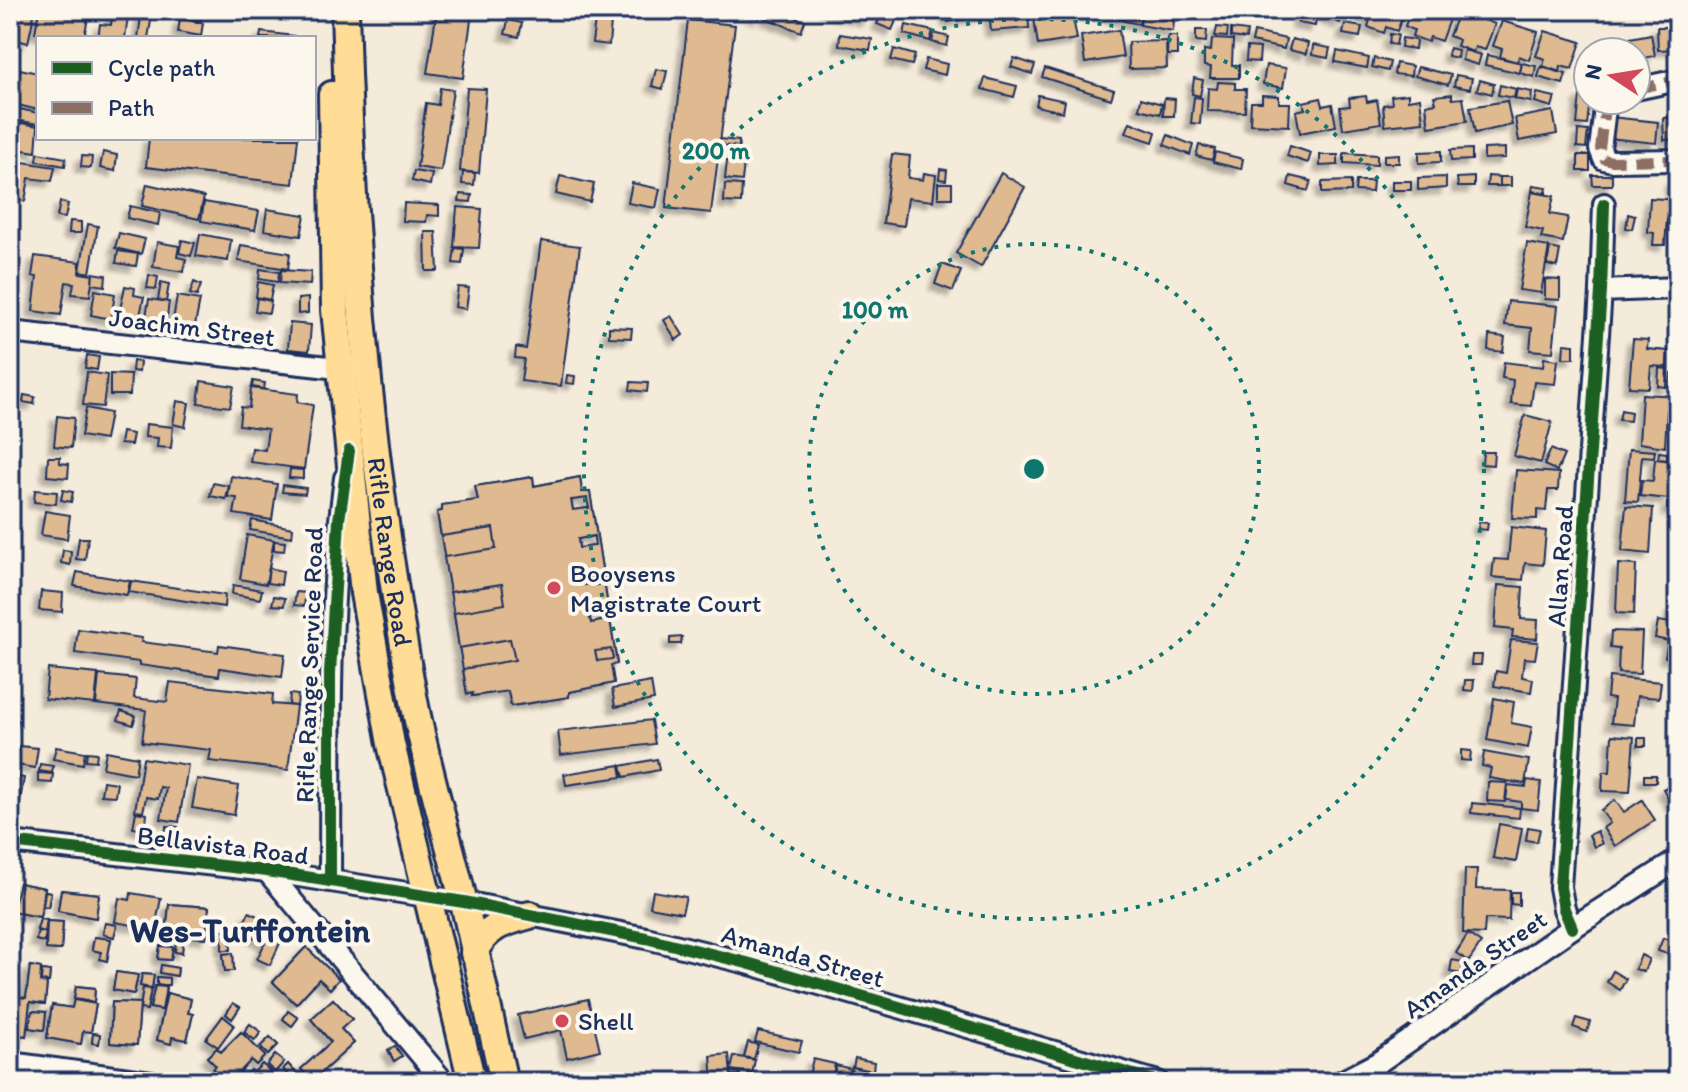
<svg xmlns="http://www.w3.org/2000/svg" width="1688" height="1092" viewBox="0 0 1688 1092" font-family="Itim,sans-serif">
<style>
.building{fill:#dfba90;stroke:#1b2f5e;stroke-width:2;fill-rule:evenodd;filter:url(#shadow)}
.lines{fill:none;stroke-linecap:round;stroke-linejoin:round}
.minor-casing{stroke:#1b2f5e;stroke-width:26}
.major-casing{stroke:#1b2f5e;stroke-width:32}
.minor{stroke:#fbf7ec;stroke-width:20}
.major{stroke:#ffdd96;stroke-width:26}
.quiet{stroke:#8d6e63;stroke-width:10;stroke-dasharray:20 10;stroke-linecap:butt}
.cycleway-casing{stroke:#fbf7ec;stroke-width:17}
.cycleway{stroke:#1b5e20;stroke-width:12}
.ring{fill:none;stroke:#0f766e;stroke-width:4;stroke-dasharray:4 8}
.poi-dot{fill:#d1495b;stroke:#fbf7ec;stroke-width:3}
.labels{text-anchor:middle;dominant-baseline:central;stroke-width:8;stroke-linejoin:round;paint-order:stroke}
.street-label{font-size:26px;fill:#1b2f5e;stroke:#fbf7ec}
.poi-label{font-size:26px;fill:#1b2f5e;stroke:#fbf7ec;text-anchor:start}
.district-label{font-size:34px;font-weight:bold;fill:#1b2f5e;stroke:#fbf7ec}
.centre{fill:#0f766e;stroke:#fbf7ec;stroke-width:4}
.ring-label{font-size:24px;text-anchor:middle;font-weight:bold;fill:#0f766e;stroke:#fbf7ec;stroke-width:8;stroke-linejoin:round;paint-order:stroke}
</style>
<defs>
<filter id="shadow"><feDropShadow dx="-5.5" dy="5.5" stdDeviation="2" flood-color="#0004"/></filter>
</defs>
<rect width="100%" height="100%" fill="#f5ebda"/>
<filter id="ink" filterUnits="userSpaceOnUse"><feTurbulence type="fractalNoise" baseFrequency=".0125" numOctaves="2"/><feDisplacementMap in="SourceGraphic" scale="16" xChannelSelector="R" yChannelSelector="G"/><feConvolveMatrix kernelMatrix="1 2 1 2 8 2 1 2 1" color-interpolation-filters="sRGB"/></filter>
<g filter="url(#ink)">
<!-- building -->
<g class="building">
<path d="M11,10h24l-7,33 -18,-5z"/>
<path d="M39,10l49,8 -4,20h-21l-28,-5z"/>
<path d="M113,10h16l-4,28h-27l2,-14 11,1z"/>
<path d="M142,10h11l-5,28h-10z"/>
<path d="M188,10h15l-2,11 -14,-2z"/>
<path d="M437,10l35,3 -9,65 -36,-5z"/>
<path d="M738,10h24l-3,8z"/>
<path d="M769,10h8l28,11 -4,11 -36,-14z"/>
<path d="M825,10h44l-2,10z"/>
<path d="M946,10h38l1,5 -37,7z"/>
<path d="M989,10h39l1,18 -38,3z"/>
<path d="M1075,10h17l-1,6 -16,-3z"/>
<path d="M1092,10h22l10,3 -1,7 -31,-8z"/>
<path d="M1326,10h31l-4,11 -11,-4 -2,6 -17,-6z"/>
<path d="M1363,10h42l-8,21 -11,-4 -2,6 -16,-6 2,-7 -9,-4z"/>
<path d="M1411,10h29l11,4 -10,27 -11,-4 -2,5 -16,-6 2,-6 -9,-4z"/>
<path d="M1459,10l36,14 -10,26 -10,-3 -2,5 -16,-6 2,-6 -10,-4z"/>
<path d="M1126,12l15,3 -2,9 -15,-3z"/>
<path d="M1299,12l18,3 -2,11 -17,-3z"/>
<path d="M1072,13l5,26 -39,6 -4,-26z"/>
<path d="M881,15l15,6 -4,9 -15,-6z"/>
<path d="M1142,15l32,6 -1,10 -33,-6z"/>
<path d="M180,19l23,4 -2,13 -23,-4z"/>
<path d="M508,20l14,3 -3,14 -14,-3z"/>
<path d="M595,20l16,2 -2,23 -17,-2z"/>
<path d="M688,20l47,5 -24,188 -45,-5z"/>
<path d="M1502,21l36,11 -9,28 -10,-4 -2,6 -17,-5 2,-8 -9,-3z"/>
<path d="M1345,24l17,3 -2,10 -17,-3z"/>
<path d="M906,25l27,6 -3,10 -26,-7z"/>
<path d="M1217,27l11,1 -1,9 -12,-1z"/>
<path d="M1657,27h21v22l-20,1z"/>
<path d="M1231,29l16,2 -1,8 -15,-2z"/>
<path d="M1119,30l4,27 -38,6 -4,-27z"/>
<path d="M1196,30h11l-1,12 -10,-1z"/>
<path d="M1545,31l36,11 -9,27 -11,-3 -1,6 -17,-6 2,-7 -9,-3z"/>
<path d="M261,32l33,4v2h-34z"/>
<path d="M1254,32l32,7 -2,10 -32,-7z"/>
<path d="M934,33l15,4 -2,9 -15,-4z"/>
<path d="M840,34l32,5 -2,11 -31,-5z"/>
<path d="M1390,34l8,1 -2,10 -7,-1z"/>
<path d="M1651,34l4,22 -19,3v-7h-31l-1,-9z"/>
<path d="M1168,36h9v19h-10z"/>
<path d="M1402,38l14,2 -1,9 -14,-2z"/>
<path d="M1212,39l21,1 -1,25h7v13h-29l1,-11 -7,-1v-16l7,1z"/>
<path d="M1292,39l16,4 -2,11 -17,-4z"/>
<path d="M1166,41l1,27 -38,1 -1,-27z"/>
<path d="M1313,45l17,3 -2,10 -16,-3z"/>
<path d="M1247,47l13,1 -1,14 -13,-1z"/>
<path d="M1449,48l9,2 -1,8 -9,-2z"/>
<path d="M894,49l21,6 -3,10 -21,-5z"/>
<path d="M1464,50l17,5 -3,10 -16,-5z"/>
<path d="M1337,51l32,7 -2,10 -32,-6z"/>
<path d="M1487,55l35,8 -2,10 -35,-8z"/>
<path d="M1014,58l21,7 -3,9 -21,-7z"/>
<path d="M1374,58l16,4 -2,9 -16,-4z"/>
<path d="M926,59l21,5 -2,11 -22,-5z"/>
<path d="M1396,63l16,3 -1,10 -17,-2z"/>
<path d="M1522,63l14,3 -2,11 -14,-4z"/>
<path d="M1266,65l20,3 -3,20 -20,-4z"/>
<path d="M1418,67l33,8 -3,10 -33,-9z"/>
<path d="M1541,67l25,7 -3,10 -25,-7z"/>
<path d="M1045,68l69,22 -3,9 -69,-22z"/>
<path d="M20,69l18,4v37l-28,-7v-8l4,1z"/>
<path d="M656,69l11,2 -4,18 -11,-3z"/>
<path d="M1456,75l16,3 -2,11 -16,-3z"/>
<path d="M985,78l32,8 -3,11 -32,-8z"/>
<path d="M1194,78l9,2 -3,16 -8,-2z"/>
<path d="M1480,80l14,4 -2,10 -15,-4z"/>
<path d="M1218,82l17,1v6h11l-1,23 -38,-1 1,-23 9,1z"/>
<path d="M1500,85l16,4 -2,9 -16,-3z"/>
<path d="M440,88l13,2 -12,81 -24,-4 9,-64 12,2z"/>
<path d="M467,88l19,1 -7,84 -19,-2z"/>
<path d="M1517,89l15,3 -1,10 -16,-3z"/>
<path d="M1537,93l18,4 -3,10 -17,-5z"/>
<path d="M1408,94v6l12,-2 3,24 -38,4 -2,-21 9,-1 -1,-8z"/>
<path d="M1452,94v5l11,-1 4,23 -38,6 -3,-22 10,-2 -2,-7z"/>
<path d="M1038,95l27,6 -2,11 -27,-6z"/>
<path d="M1262,95l17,1v7h11l-1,23 -39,-2 1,-22h11z"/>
<path d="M1580,95l8,1 2,4 -3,25 -10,-1z"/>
<path d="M1366,96l1,6 10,-2 4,23 -38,6 -3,-22 10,-1 -1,-8z"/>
<path d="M1194,97l8,1 -2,26 -9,-1z"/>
<path d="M1141,98l21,6 -2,10 -21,-5z"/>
<path d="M1164,98l11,1 -1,17h-11z"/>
<path d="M1321,98l2,8 9,-2 4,22 -36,7 -4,-22 9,-2 -2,-7z"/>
<path d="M1507,101l5,24 -37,8 -5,-26z"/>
<path d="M10,107l28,6v11l-28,-5z"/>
<path d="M1553,111l4,23 -38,7 -4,-23z"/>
<path d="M1610,117l48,5 -2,21 -48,-5z"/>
<path d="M1678,117v22l-14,1 -1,-22z"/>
<path d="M10,121l28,5 -2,26 -26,-4z"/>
<path d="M1130,122l26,10 -3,10 -27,-9z"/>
<path d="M1578,130l10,1 -2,17 -9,-1z"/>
<path d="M1168,135l25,10 -3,10 -26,-10z"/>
<path d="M149,138h149l-5,46 -147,-17z"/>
<path d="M720,139l19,2v6l-19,-2z"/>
<path d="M1199,145l16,4 -3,11 -16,-4z"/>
<path d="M1290,146l21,7 -3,10 -21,-7z"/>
<path d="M1505,148v10l-21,1v-10z"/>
<path d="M1472,149v11l-21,1 -1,-11z"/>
<path d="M1441,151v11l-22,1v-11z"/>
<path d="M103,152l14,3 -2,16 -15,-3z"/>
<path d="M1215,152l28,7 -2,10 -28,-7z"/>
<path d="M38,153l28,5 -1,8 -28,-5z"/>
<path d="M1344,153l33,2v10l-33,-2z"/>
<path d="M892,154l18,2 -2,22 15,2 1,-7 12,2 -3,26 -25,-3 -4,28 -21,-3z"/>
<path d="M1399,154v9h-15v-8z"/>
<path d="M1320,155h18v10l-18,1z"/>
<rect x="1578" y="155" width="12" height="16"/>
<path d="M82,156l10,1 -1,11 -10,-1z"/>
<path d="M10,160l45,7 -3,14 -23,-3 -4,23 -15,-3z"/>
<path d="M727,161l17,2 -2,18 -17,-2z"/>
<path d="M940,169l7,1 -1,10 -7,-1z"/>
<path d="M414,171l18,3 -2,11 -18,-4z"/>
<path d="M463,172l12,1 -1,12 -12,-1z"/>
<path d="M1001,173l24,14 -44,80 -25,-14z"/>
<path d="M1592,175h20v10h-19z"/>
<path d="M560,176l34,8 -4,18 -34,-8z"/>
<path d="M1290,176l21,5 -3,10 -20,-6z"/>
<path d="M1488,176l12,1v9h-13z"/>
<path d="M1446,177v11l-28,2v-12z"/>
<path d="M1474,177v10h-16l-1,-9z"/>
<rect x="1500" y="177" width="11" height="9"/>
<path d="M1671,180l7,1v12l-8,-2z"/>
<path d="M1351,181v11l-29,1v-11z"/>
<path d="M1356,181h17l-1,11 -17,-1z"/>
<rect x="1392" y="181" width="19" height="9"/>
<path d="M632,183l28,6 -4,19 -28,-5z"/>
<rect x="938" y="183" width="14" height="15"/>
<path d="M147,184l57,13 -5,22 -57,-13z"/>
<path d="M725,184l17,1 -1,18 -17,-1z"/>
<path d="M1533,185l14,2 -1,6 -14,-2z"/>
<path d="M1532,192l22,4 -4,18 18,3 -5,25 -22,-4 2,-7 -18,-4z"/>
<path d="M460,194l12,1 -1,7 -12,-1z"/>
<path d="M1650,198l28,2v21l-11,-1 -2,25h-12l1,-12 -6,-1z"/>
<path d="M60,202l8,2 -3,14 -8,-1z"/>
<path d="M204,202l55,9 -4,19 -54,-9z"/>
<path d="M404,203l35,2v11l-12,-1 -1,7 -23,-1z"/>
<path d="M130,206l30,7 -2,12 -31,-7z"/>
<path d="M457,207l25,2 -3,39 -25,-1z"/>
<path d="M267,209l38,6 -4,21 -37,-6z"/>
<path d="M1628,214l7,2 -3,13 -6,-1z"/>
<path d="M70,221l11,1v11h-12z"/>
<path d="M10,222l8,1 -4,35h-4z"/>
<path d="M88,224l10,2 -8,47 -10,-2z"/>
<path d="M425,232h11l2,39h-12z"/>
<path d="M119,233l26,6 -4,15 -26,-6z"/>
<path d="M200,234l31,6 -3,21 -32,-5z"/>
<path d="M182,240l13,3 -4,13 -12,-3z"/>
<path d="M541,241l39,5 -19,140 -40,-5 3,-22 -9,-1 1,-11 10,2z"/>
<path d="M157,242l22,4 -2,11 9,2 -2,13 -31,-5z"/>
<path d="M1527,243l22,4 -8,46 -22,-3z"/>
<path d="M241,245l49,8 -2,16 -50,-8z"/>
<path d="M455,248l9,1 -2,15 -9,-1z"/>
<path d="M1550,248l10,2 -3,17 -10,-2z"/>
<path d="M118,251l20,3 -2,12 -20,-3z"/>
<path d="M35,256l45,6 -1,11 14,2 -3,21 -18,-2 2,-11 -8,-1 -5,33 -28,-4 4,-34 -5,-1z"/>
<path d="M942,264l19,7 -8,20 -18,-7z"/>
<path d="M260,269l19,3 -1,10 -19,-3z"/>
<path d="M281,270l30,2 -1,13 -30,-2z"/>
<path d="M93,273l13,2 -1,11 -13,-2z"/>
<path d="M149,275l9,2 -2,12 -9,-1z"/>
<path d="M1545,279l15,1v20l-15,-1z"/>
<path d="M161,282l8,2 -3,18 -8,-2z"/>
<path d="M194,282l7,3 -4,11 -7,-2z"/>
<path d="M258,282l15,3 -3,15 -14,-3z"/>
<path d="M125,286l10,2 -1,7 10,2 -5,23 -20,-5z"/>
<path d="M458,287l11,1 -3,21 -11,-2z"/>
<path d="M95,290l20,4 -4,25 -20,-4z"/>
<path d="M177,296l23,4 -6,31 -22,-4z"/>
<path d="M257,298l14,3 -2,12 -14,-2z"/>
<path d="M308,298v15l-10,1v-15z"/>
<path d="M149,299l20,3 -3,23 -21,-3z"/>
<path d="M1508,301l50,5 -5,46 -23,-2 2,-22 -27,-3z"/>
<path d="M671,316l12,19 -7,5 -12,-20z"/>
<path d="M290,323l21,2 -2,26 -21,-2z"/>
<path d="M609,327l23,1 -1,10 -22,-1z"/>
<path d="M1489,335l16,2 -2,15 -15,-2z"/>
<path d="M1633,339l15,1 -1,9 21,2 -1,16 -16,-1 -2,22 -20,-1z"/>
<path d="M1564,344l10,1v13h-11z"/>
<path d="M87,355l12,2 -2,13 -12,-2z"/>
<path d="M1544,358l14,2 -3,24 -21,-2 -3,24 -20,-2 2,-24 -11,-2 2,-16 39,5z"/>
<path d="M133,361l7,1 -1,10 -7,-1z"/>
<path d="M1659,368l8,1 -1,18 -8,-1z"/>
<path d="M87,372l20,3 -4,32 -20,-2z"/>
<rect x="1671" y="373" width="7" height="13"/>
<path d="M110,374l21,1 -1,20h-20z"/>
<path d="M567,375l8,1 -1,8 -8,-1z"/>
<path d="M201,381l33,5 -4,21 -32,-4z"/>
<path d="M253,381l12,2 -1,6 -12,-2z"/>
<path d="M631,382l17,1 -1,9 -17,-2z"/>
<path d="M251,388l47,6 -1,8 16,3 -9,64 -54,-7 2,-14 13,2 3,-21 -29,-4 2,-18 8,1z"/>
<path d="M1642,394l36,2v16l-11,-1 -2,36 -26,-4z"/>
<path d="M24,395l11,2 -1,7 -11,-2z"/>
<path d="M177,401l12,2 -4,24 -12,-3z"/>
<path d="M86,408l24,5 -5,27 -24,-4z"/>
<path d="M1621,410l10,2 -1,9 -11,-1z"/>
<path d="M1525,415l27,7 -11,41 -27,-7z"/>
<path d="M57,416l17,2 -3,30 -17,-2z"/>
<path d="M146,424l27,3 -2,21 -14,-1 1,-9 -13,-1z"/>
<path d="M122,432l11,2 -2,11 -11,-1z"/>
<path d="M1551,449l13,6 -7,16 -13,-6z"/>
<path d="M1629,449l26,2 -1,6 -12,-1 -4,46 -13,-1z"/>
<path d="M1483,452h11l-1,13 -11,-1z"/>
<path d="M1659,452l8,1v7l-9,-1z"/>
<path d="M48,457h12v6l9,1 -1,14 -21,-2z"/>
<path d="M1655,459l18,2 -4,38 -29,-3 2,-16 11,1z"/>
<path d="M290,469l13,1v9l-14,-1z"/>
<path d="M1516,470l43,3 -1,17h-10l-2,21 -9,-1v9l-25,-1z"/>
<path d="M231,476l46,8 -5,36 -38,-6 3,-16 -9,-1z"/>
<path d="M533,477l1,9 46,-9 2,15h8l27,172 -6,1 3,18 -45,9v5l-58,9 -3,-15 -36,5 1,-3 -6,1 -30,-182 5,-1v-6l36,-5 -3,-14zM587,498l2,10 -16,2 -2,-10zM594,536l1,10 -16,2 -1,-9zM600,573l1,10 -16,2 -1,-10zM605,611l2,9 -16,3 -2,-10z"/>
<path d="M533,477l1,9 46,-9 2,15h8l27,172 -6,1 3,18 -45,9v5l-58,9 -3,-15 -36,5 1,-3 -6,1 -4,-25 52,-9 -5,-21 -51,9 -5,-35 51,-9 -3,-20 -52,8 -6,-35 52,-8 -3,-21 -52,8 -4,-24 5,-1v-6l36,-5 -3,-14zM587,498l2,10 -16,2 -2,-10zM594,536l1,10 -16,2 -1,-9zM600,573l1,10 -16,2 -1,-10zM605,611l2,9 -16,3 -2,-10zM611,649l2,10 -16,2 -2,-10z"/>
<path d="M213,483l16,3 -3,13 -16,-3z"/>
<path d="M283,485l23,3 -1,6 -23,-2z"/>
<path d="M35,490l22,2 -1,12 -22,-2z"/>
<path d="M63,490l10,2 -2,10 -10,-2z"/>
<path d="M1667,503h10l-1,7 -9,-1z"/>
<path d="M1626,506l27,2 -3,46 -28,-3z"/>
<path d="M45,511l25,4 -3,24 -26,-4z"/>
<path d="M252,520l41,8 -1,9 -42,-7z"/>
<path d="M1479,522l9,1 -1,7 -9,-1z"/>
<path d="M1511,527l35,4 -3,34 -18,-2 -2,17 -31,-3 2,-18 14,1z"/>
<path d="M247,535l27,5 -8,44 -26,-5z"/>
<path d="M79,538h9l-3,22 -9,-1z"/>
<path d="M274,541l11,1 -1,9 -10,-1z"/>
<path d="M63,550l8,1 -1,14 -9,-2z"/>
<path d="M1618,564l18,1 -2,49 -18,-1z"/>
<path d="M269,568l14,3 -2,14 -14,-2z"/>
<path d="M77,572l53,9 -3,14 -53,-9z"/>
<path d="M628,573l1,7 -14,2 -1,-8z"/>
<path d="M131,581l94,14 -1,12 -95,-15z"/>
<path d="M233,585l29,5 -2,9 -28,-5z"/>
<path d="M1498,585l25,2 -2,32 17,1 -1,19 -25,-2 1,-7 -18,-2z"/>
<path d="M41,591l22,2 -1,19 -23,-2z"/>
<path d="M296,592l10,1 -2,13 -10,-1z"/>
<path d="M274,596l11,2 -1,8 -12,-1z"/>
<path d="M1671,608l7,1v9l-8,-1z"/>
<path d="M1658,621l20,3 -4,35 -9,-2 3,-16 -13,-3z"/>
<path d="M78,629l64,9 -1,4 77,10 1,-7 66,9 -3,23 -62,-9 -1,8 -80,-11v-3l-64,-9z"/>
<path d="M1611,631l31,1 -2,42 -22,-1 1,-24 -9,-1z"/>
<path d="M682,637l-1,7h-11v-6z"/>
<path d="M1511,640l27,2 -3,17 -11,-1 -2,19 11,2 -2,13 -37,-6 2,-15 10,2z"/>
<path d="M1472,655h10l-1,10h-10z"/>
<path d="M48,669l50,5 -3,30 -50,-5z"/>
<path d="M99,675l37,4 -2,19 33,4 3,-20 103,12 -1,10 24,2 -8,64 -79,-9 2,-11 -69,-8 4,-32 -50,-6z"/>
<path d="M1609,677l52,5 -2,16 -22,-2 -3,29 -23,-2 3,-24 -7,-1z"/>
<path d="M1465,680h9l-1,11 -9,-1z"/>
<path d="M651,682l3,18 -39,7 -3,-18z"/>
<path d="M290,694l8,1 -1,11 -8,-1z"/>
<path d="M1494,698l20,4 -3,21 21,4 -4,21 -41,-8z"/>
<path d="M121,711l15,5 -3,9 -15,-5z"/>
<path d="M10,718l8,2 -3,18 -5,-1z"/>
<path d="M651,720l4,24 -94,11 -3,-24z"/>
<path d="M1612,735l22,2 -4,55 -28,-1 1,-19h7z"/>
<rect x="1638" y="738" width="8" height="8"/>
<path d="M19,746l19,2 -3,20 -18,-3z"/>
<path d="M56,747l29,5 -2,12 -30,-5z"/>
<path d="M1461,750l10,1 -1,10 -9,-1z"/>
<path d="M106,751l32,6 -3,17 -32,-6z"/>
<path d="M87,752l10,1 -1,8 -10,-1z"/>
<path d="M1484,752l45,8 -4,24 -36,-6 2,-10 -9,-2z"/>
<path d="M143,758l45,7 -9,57 -18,-3 5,-31 -6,-1 -2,12 -12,-2 -3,15 -8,-1z"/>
<path d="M657,759l2,11 -35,7 -3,-11z"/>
<path d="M40,764l13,2 -1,7 -13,-2z"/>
<path d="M620,765l2,12 -56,8 -2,-11z"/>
<path d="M38,773l15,1 -1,9 -14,-1z"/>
<path d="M10,775l14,3 -6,34 -8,-1z"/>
<rect x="1644" y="775" width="12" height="7"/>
<path d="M197,779l42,7 -5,29 -42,-7z"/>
<path d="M1527,780l14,2 -3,28 -17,-2v-6l-15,-2 2,-15 18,2z"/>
<path d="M103,781l14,2 -2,13 -14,-1z"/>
<path d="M1678,781v25l-4,2 -11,-19z"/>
<path d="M1488,782l19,1 -2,19 -18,-1z"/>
<path d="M1615,800l9,12 18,-12 13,20 -40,26 -12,-18 7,-5 -9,-13z"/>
<path d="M1472,803l48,5 -1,10 -48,-5z"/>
<path d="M136,812l11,2 -2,16 -12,-2z"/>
<path d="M1499,824l23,4 -6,34 -23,-4z"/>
<path d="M166,826l12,1 -1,12 -12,-1z"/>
<path d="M1528,827l12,2 -3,13 -11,-2z"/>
<path d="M1597,831l5,13 -8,3 -5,-12z"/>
<path d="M1465,869h12l-1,20 34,1 -1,30 -24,-1 -1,15 -21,-1z"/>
<path d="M19,883l26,5 -5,29 -27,-5z"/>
<path d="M19,883l26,5 -5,29 -27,-5z"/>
<path d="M61,890l38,4 -3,24 -38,-7z"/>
<path d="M61,890l38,4 -3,24 -38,-7z"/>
<path d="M45,891l6,1 -3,15 -5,-1z"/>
<path d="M45,891l6,1 -3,15 -5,-1z"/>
<path d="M653,891l33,6 -4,16 -32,-6z"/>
<path d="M1511,892h8v13l-8,-1z"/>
<path d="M131,893l30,5 -6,31 -40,-7 4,-24 11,2z"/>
<path d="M169,904l40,3 -3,31 -13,-1 1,-9 -27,-2z"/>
<path d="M169,904l40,3 -3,31 -13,-1 1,-9 -27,-2z"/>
<path d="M249,912l37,18 -16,35 -13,-6 8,-16 -25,-12z"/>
<path d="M40,919l7,1 -2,12 -8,-2z"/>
<path d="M40,919l7,1 -2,12 -8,-2z"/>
<path d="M47,921l16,1 -2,28 -15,-1z"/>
<path d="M47,921l16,1 -2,28 -15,-1z"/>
<path d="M105,923l12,2 -3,12 -11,-3z"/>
<path d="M105,923l12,2 -3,12 -11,-3z"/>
<path d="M230,929l1,21h-9v-20z"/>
<path d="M38,931l8,2 -2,9 -8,-2z"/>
<path d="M38,931l8,2 -2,9 -8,-2z"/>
<path d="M1468,934l13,9 -12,18 -13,-8z"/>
<path d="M94,937l17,2 -4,22 -7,-2 1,-7 -9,-2z"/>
<path d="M94,937l17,2 -4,22 -7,-2 1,-7 -9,-2z"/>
<path d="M1663,938l8,3 -4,13 -9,-3z"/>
<path d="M176,942h7l-1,11 -7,-1z"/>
<path d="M176,942h7l-1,11 -7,-1z"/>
<path d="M160,946l13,1 -2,13 -13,-1z"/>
<path d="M160,946l13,1 -2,13 -13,-1z"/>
<path d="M306,947l33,32 -9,10 -11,-10 -23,25 -23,-22z"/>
<path d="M306,947l33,32 -9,10 -11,-10 -23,25 -23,-22z"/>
<path d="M233,953l1,18h-9l-2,-17z"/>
<path d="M233,953l1,18h-9l-2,-17z"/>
<path d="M1641,955l8,4 -5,13 -9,-3z"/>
<path d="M1452,960l11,2 -1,12 -12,-2z"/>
<path d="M161,965l17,3 -1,8 -17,-3z"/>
<path d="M161,965l17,3 -1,8 -17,-3z"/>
<path d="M30,966l11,2 -1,14 7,1 -2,21 -15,-2 -4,34 -12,-2 1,-6 -5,-1v-31l16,2z"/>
<path d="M30,966l11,2 -1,14 7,1 -2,21 -15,-2 -4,34 -12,-2 1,-6 -5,-1v-31l16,2z"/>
<path d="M42,970l8,1 -1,11 -8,-1z"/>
<path d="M42,970l8,1 -1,11 -8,-1z"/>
<path d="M1613,971l13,8 -6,11 -13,-8z"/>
<path d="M116,972l22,3 -4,19 -21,-4z"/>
<path d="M116,972l22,3 -4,19 -21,-4z"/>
<path d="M142,974l12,1 -2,13 -12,-2z"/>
<path d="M142,974l12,1 -2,13 -12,-2z"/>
<path d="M157,977l12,1v7h-12z"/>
<path d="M157,977l12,1v7h-12z"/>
<path d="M76,986l19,2 -1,14 -20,-3z"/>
<path d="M76,986l19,2 -1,14 -20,-3z"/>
<path d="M155,986l11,1 -4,23 -12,-2z"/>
<path d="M155,986l11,1 -4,23 -12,-2z"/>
<path d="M143,988l8,1 -4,21 -7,-1z"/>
<path d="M143,988l8,1 -4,21 -7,-1z"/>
<path d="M167,993l24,6 -3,14 5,1 -6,26 -15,-3 -1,7 -14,-4z"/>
<path d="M167,993l24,6 -3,14 5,1 -6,26 -15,-3 -1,7 -14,-4z"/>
<path d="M333,999l19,20 -11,10 13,14 -42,38 -11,-12 30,-27 -20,-23z"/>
<path d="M333,999l19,20 -11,10 13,14 -42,38 -11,-12 30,-27 -20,-23z"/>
<path d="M588,999l12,51 -33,8 -6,-28 -37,9 -6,-24z"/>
<path d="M74,1000l22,4 -5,28 -8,-1 -2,13 -34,-6 5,-33 20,3z"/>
<path d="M74,1000l22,4 -5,28 -8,-1 -2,13 -34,-6 5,-33 20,3z"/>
<path d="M112,1002l28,1 -3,42 -27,-2z"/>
<path d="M112,1002l28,1 -3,42 -27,-2z"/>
<path d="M233,1003l7,4 -8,12 -6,-5z"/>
<path d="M233,1003l7,4 -8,12 -6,-5z"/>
<path d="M32,1011l14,1 -2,18 -15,-2z"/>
<path d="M32,1011l14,1 -2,18 -15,-2z"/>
<path d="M288,1011l10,7 -6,8 -9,-7z"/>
<path d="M288,1011l10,7 -6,8 -9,-7z"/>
<path d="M223,1016l11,9 -16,22 -12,-8z"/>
<path d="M223,1016l11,9 -16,22 -12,-8z"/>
<path d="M1576,1018l14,4 -3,10 -14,-5z"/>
<path d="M250,1024l11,8 -6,8 -11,-8z"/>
<path d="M250,1024l11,8 -6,8 -11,-8z"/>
<path d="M758,1031l44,10 -3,11 -44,-10z"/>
<path d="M241,1032l24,24 -9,9 -5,-5 -14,15 3,3 -4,4h-10l-13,-13 3,-3 -9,-9 10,-9 4,4z"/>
<path d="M241,1032l24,24 -9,9 -5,-5 -14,15 3,3 -4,4h-10l-13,-13 3,-3 -9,-9 10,-9 4,4z"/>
<path d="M93,1033l7,1 -1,10 -7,-1z"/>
<path d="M93,1033l7,1 -1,10 -7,-1z"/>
<path d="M270,1037l8,8 -10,10 -8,-8z"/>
<path d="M270,1037l8,8 -10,10 -8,-8z"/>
<path d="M748,1042l10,3 -4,14 -10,-2z"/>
<path d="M395,1046l7,10 -8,5 -6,-11z"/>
<path d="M395,1046l7,10 -8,5 -6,-11z"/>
<path d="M729,1054l2,21 9,-1 1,8h-28l-2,-26z"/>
<path d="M275,1055l9,7 -9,10 -8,-7z"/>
<path d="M275,1055l9,7 -9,10 -8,-7z"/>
<path d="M734,1056l21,4 -3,14 -21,-4z"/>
<path d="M855,1058l19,4 -1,9 -20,-4z"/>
<path d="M813,1059l22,5 -3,16 -23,-5z"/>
<path d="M262,1064l8,7 -8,8 -8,-7z"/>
<path d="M262,1064l8,7 -8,8 -8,-7z"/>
<path d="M288,1064l9,10 -5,5 -9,-10z"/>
<path d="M288,1064l9,10 -5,5 -9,-10z"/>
<path d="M836,1065l15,4 -4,13 -15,-1z"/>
<path d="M852,1067l49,12v3h-52z"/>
<path d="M251,1070l11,11 -1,1h-14l-4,-3z"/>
<path d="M251,1070l11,11 -1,1h-14l-4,-3z"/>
<path d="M752,1075l12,3 -1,4h-13z"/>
</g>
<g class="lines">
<!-- minor casing -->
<g class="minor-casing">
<g id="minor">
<path d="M1636,89l42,-9"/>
<path d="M1606,100l-6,49 4,10 8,2 66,-1"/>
<path d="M1601,291l77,-3"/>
<path d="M10,332l346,38"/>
<path d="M10,842l257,29 197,31 182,36 101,25 411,119"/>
<path d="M267,871l175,209"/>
<path d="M330,881c1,-135 -3,-270 15,-403"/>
<path d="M1572,928l-8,-19 -4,-22 41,-596 3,-87"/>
<path d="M10,1063l141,19"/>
<path d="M1341,1082l35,-18 196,-136 106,-68"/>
</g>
</g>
<!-- major casing -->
<g class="major-casing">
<g id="major">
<path id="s1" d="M345,10c6,233 26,467 70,696 13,65 32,129 48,193 15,61 27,122 41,183"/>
<path d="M332,95l3,215 29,283 27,151 81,338"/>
<path d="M474,953c11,-26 30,-31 56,-38"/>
</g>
</g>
<!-- minor -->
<use href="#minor" class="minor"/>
<!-- major -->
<use href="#major" class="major"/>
<!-- quiet -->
<g class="quiet">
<path d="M1636,89l42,-9"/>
<path d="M1606,100l-6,49 4,10 8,2 66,-1"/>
</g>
<!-- cycleway casing -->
<g class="cycleway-casing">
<g id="cycleway">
<path d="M10,842l257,29 197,31 182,36 101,25 411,119"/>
<path d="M330,881v-208l9,-153 10,-69"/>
<path d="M1572,928l-8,-19 -4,-22 41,-596 3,-87"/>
</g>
</g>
<!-- cycleway -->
<use href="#cycleway" class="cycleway"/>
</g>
</g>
<!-- distance rings -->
<g class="ring">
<circle cx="1034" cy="469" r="225"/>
<circle cx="1034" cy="469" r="450"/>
</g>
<!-- markers -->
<g class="poi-dot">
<circle cx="554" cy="588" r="8"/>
<circle cx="562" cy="1021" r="8"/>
</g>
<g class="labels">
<!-- street labels -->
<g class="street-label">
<text transform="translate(192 327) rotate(7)">Joachim Street</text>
<text stroke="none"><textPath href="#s1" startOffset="544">Rifle Range Road</textPath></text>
<text transform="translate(1560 566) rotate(-86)">Allan Road</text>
<text transform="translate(309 665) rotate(-88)">Rifle Range Service Road</text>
<text transform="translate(223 845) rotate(7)">Bellavista Road</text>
<text transform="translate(803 956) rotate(16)">Amanda Street</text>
<text transform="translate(1475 964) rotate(-35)">Amanda Street</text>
</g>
<!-- poi labels -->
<g class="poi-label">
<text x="570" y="573">Booysens<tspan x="570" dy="30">Magistrate Court</tspan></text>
<text x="578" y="1021">Shell</text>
</g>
<!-- district labels -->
<g class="district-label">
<text x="250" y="930">Wes-Turffontein</text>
</g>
</g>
<circle cx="1034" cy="469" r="12" class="centre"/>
<g class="ring-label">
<text x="716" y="159">200 m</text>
<text x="875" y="318">100 m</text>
</g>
<!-- margin -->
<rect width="1688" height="1092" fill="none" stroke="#fbf7ec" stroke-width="40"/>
<rect x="20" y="20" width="1648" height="1052" fill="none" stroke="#1b2f5e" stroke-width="3" filter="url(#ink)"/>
<!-- legend -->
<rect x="36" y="36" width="280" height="104" fill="#fbf7ec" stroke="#a1a7b3" stroke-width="2"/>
<rect x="52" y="62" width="40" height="12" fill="#1b5e20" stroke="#a1a7b3" stroke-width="2"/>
<text x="108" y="76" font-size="24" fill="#1b2f5e">Cycle path</text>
<rect x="52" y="102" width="40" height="12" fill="#8d6e63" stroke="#a1a7b3" stroke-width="2"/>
<text x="108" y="116" font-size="24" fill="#1b2f5e">Path</text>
<!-- north arrow -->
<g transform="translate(1612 76) rotate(282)"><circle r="38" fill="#fbf7ec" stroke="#a1a7b3" stroke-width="2"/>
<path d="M0-6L14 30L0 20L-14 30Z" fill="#d1495b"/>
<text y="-12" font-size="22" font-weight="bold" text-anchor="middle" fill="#1b2f5e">N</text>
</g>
</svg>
